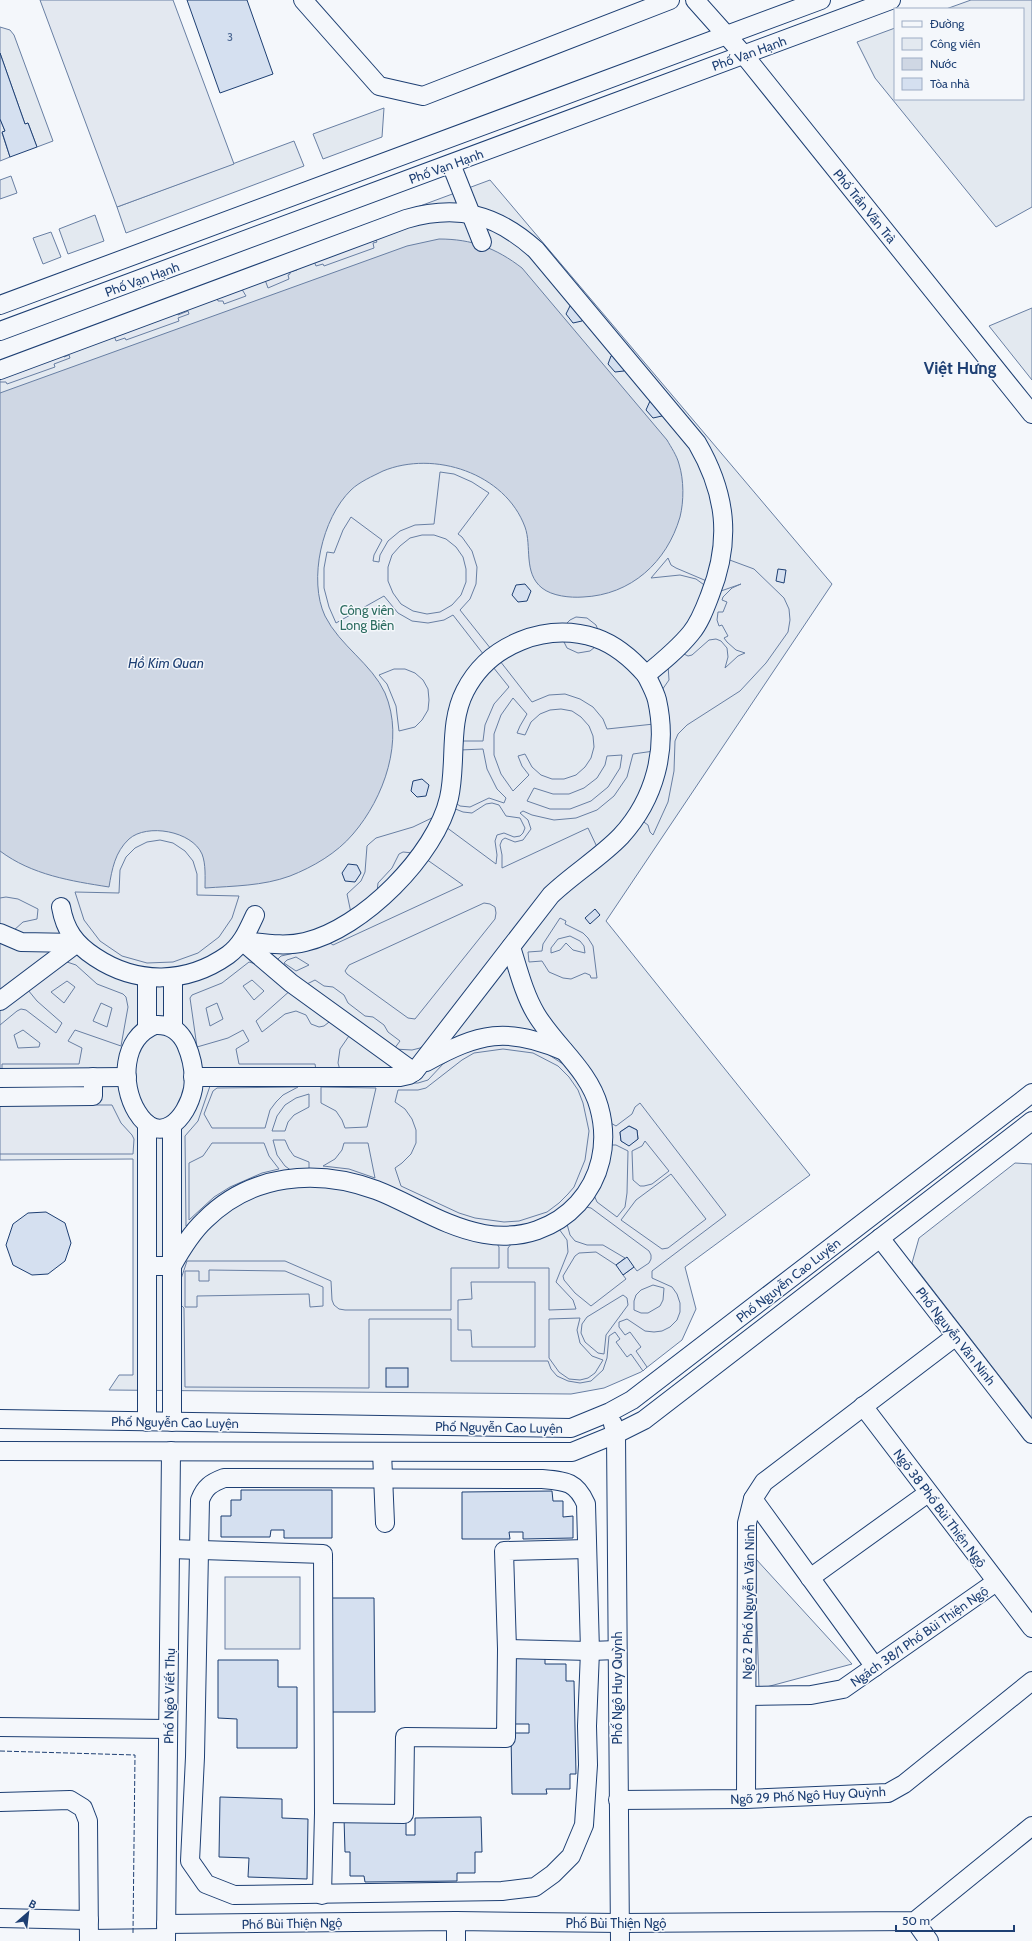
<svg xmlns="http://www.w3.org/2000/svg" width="1032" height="1941" font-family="Cabin,sans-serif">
<rect width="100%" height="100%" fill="#f4f7fb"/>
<!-- green -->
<g fill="#e3e9f0" stroke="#687fa3">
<path d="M971,0H1032V207L996,227L875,78L857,42L895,28V99H1023V9H946Z"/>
<path d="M0,27L10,30L14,35L53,141L37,147L28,123L25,124L0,53Z"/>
<path d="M384,108L382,137L323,159L313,134Z"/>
<path d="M0,119L5,131L2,133L10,157L0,161Z"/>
<path d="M294,141L304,166L126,233L117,207Z"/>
<path d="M11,176L17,193L0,199V180Z"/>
<path d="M490,180L832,584L606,921L810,1175L685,1267L696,1309L682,1340L641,1372L604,1388L571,1394L109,1390L119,1375H133V1159L0,1160V362Z"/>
<path d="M95,215L104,241L68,254L59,229Z"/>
<path d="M51,232L61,257L43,264L33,238Z"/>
<path d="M1032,308V380L989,326Z"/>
<path d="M1015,1163L1032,1164V1418L912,1263L919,1238Z"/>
<path d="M755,1558L852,1664L759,1689Z"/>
<rect x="225" y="1577" width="75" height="72"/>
</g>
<!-- parking -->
<g fill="#e3e8f0" stroke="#687fa3" fill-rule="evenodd">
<path d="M40,0H173L234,164L117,207Z"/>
<path d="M374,236L377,242L373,243L374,248L324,266L323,264L316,266L313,259Z"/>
<path d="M296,265L297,270L290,272V274L288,275L289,279L268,288L264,277Z"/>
<path d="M240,286L246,296L224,304L223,301H218L216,295Z"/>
<path d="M176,310L178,315L188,311L189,314L178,318L179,321L126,340L125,338L116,341L113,333Z"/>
<path d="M63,355L64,357L69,355L70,358L54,364L55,367L7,384L6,382H0V376Z"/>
<path d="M440,472L454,474L472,482L489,493L458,534L462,537L472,551L477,567L476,584L470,599L460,610L491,649L484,655L453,615L444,620L428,623L412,621L398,613L384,596L336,623L329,607L324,588V568L327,552L334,553L343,530L351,517L382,540L374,555L373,561L379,562L380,555L388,541L400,531L415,525L434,524ZM422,535H434L446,539L456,547L463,557L466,569V582L461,595L452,605L440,612L427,614L413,611L401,604L393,593L388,581V567L392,555L400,546L410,538Z"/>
<path d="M668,558L671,565L676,568L709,582L707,587L696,579L680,575L651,578Z"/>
<path d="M727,559L754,569L784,598L789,609L790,620L788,632L766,663L740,691L687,725L678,734L675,741L674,771L668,802L653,835L650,832L648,825L641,820L662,782L667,763L670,738L662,690L669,680L668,665L684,654L688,656L692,655L709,640L716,639L721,641L727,648L728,657L725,668L738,656L745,653L736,650L727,642L724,638L728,636L722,625L719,626L717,620L718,612H723L727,602L722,600L723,597L732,588L741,584L718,592Z"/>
<path d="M576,617L587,618L596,625L598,630L564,626L570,620Z"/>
<path d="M563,640L573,641L595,647L590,651L578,653L567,648Z"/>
<path d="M500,661L532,702L549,695L565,694L580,699L593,707L603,719L607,729L654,724V751L633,754L627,777L614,796L597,810L576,818L554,820L532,815L523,811L520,813L528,820L531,829L523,840L515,842L505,838L502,840L500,845L502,855V868L588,828L597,847L426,1044L420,1048L412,1050L394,1049L400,1041L388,1032L384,1025L373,1017L365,1016L348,1003L344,995L333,987L324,986L315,980L303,986L277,960L281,956L308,950L329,942L333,945L463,885L426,859L446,827L496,864L497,855L495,841L497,835L504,833L514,837L520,836L523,833L525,828L520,818L506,816L499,805L492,803L486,804L472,813L463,812L453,808L454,802L460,806L470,807L489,798L504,803L506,798L497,789L487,769L483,749L460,750V741H483L485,725L494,704L509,687L493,667ZM513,698L527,714L520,726L517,733L525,735L531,722L540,714L550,710L561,709L572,711L581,717L589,726L593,736L594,747L591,758L585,767L576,775L564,779H552L541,775L532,767L525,754L518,756L522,766L529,775L513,791L501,774L494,755V734L501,715ZM622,755L620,768L608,787L591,801L570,809H550L527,801L534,788L553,794H569L584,788L597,778L605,765L607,756ZM484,903L490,904L495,907L496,913L495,919L415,1019L408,1018L347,974L345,971L349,965ZM296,957L309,965L296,971L284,963L287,960Z"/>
<path d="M394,669H405L415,673L423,680L428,689L429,700L428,710L422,720L415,727L399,731L396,706L387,684L379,675Z"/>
<path d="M436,816L413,853L403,852L399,854L392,868L378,883L377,892L351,913L347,894L361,881L365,872L367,846L369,844L376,838L413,827Z"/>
<path d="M160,840L173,843L185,851L193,861L197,874V895L239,896L232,918L219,937L198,953L173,962L147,963L122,956L100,941L84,920L75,892L119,893L120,870L126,857L135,848L147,842Z"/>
<path d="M6,897L18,899L38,909L37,919L23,922L13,931L0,925V898Z"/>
<path d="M560,918L566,921L565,924L583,933L588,938L593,946L597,978H591L590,975L585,973L571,979L563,978L549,972L542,961L529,962L528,952L542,951L543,944ZM570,936L580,941L584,946L585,953L573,950L566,943L560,950L551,953V948L558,939Z"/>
<path d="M67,962L76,965L97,984L123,994L126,997L128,1007L121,1046L75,1030L68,1041L82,1048L79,1064H2V1071H0V1025L17,1011L21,1009L26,1010L56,1033L62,1023L37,1001L28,990ZM67,981L75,987L64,1003L51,992ZM101,1003L112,1008L107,1027L93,1021ZM23,1030L40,1043L39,1047L18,1048L14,1035Z"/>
<path d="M249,962L256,964L292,989L256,1021L262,1032L285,1014L296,1011L306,1015L311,1024L319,1027L324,1026L333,1019L351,1033L340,1049L338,1063L340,1070H316L315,1064H239L236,1049L249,1041L243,1030L228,1038L197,1047L190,998L192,995L222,983ZM252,980L264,991L254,1000L243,986ZM217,1003L223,1019L210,1026L206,1008Z"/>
<path d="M513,1044L543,1051L566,1066L577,1078L590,1103L595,1132L592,1161L580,1188L560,1210L520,1228L476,1225L309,1170V1162L294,1156L289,1149L285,1140H273L277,1155L285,1166L292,1171L186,1226L185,1136L198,1121L210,1086L218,1084L418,1083L428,1080L443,1064L456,1056L483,1046ZM503,1049L533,1053L558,1066L569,1077L578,1090L583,1103L589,1131L585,1160L574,1187L568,1194L559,1203L547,1212L519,1221L504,1222L475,1218L459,1213L401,1186L395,1168L402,1163L411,1154L416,1143V1130L412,1119L405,1109L395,1102L398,1090H418L426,1088L462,1060L474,1053ZM298,1087L283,1095L276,1102L270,1110L265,1128H212L204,1114L213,1091L217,1088ZM321,1087L376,1088L367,1127L345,1128L342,1120L336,1111L321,1103ZM309,1094V1107L294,1115L288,1122L285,1131H272L277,1116L285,1105L296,1098ZM212,1143H264L269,1156L279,1169L262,1173L230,1187L214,1197L189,1220V1163L203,1156ZM344,1143H368L375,1178L349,1169L323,1166L335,1159L342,1150Z"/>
<path d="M640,1103L726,1215L652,1271V1278L672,1287L677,1294L680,1303V1312L677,1320L670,1327L662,1331L654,1332L645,1331L627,1319L619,1322V1327L625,1335L630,1332L641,1347L636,1351L647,1367L643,1371L631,1354L627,1357L616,1342L620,1339L615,1332L609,1336L607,1358L603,1370L591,1381L580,1383L568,1381L557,1376L551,1369L548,1361H451V1319H369V1388L185,1387L184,1308L180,1304L179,1285L187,1261H285L331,1281L332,1300L334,1305L339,1309L345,1310H451V1268H499V1247L496,1242L512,1243L508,1248V1268H549V1310L576,1309L573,1300L556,1282L568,1252L567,1240L559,1229L567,1224L570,1235L575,1241L587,1245H603L625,1258L616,1265L596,1252L579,1253L575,1256L563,1276L564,1280L575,1293L591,1306L626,1279L623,1275L634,1267L637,1271L649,1263L651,1259V1255L649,1251L591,1208L586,1207L594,1195L597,1202L617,1217L625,1207L627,1193L628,1151L616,1145H610L609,1122L616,1126L632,1114L635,1107ZM629,1126L637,1130L638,1139L629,1145L621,1141L620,1132ZM645,1141L669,1171L652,1184L644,1186H640L633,1180L632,1151L642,1146ZM671,1174L706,1219L668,1248L662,1249L621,1220L636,1200ZM209,1270L285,1271L323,1287V1306L310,1307L309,1294L197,1296V1307H185V1271H199V1281H209ZM471,1282H535V1347H472L471,1330H458V1300L472,1299ZM653,1285L664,1288L663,1300L660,1306L648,1313H641L634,1310V1301L636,1295L641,1290ZM623,1295L627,1298L628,1305L606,1335L604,1354L598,1353L585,1342L581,1333L582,1324L587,1317ZM580,1318L577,1330L580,1343L592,1356L603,1360L595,1373L588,1378L580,1380L569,1379L559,1372L549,1358V1319Z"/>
<path d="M0,1105H112L121,1123L132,1135L134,1139L133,1154H0Z"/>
</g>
<!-- water -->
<path fill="#cfd7e4" stroke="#687fa3" d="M439,239C472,239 496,248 522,268L667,440C671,447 677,456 679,464C684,480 684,501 680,517C667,562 631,595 583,597C570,598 552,596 542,588C523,573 532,546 525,527C505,473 434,450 383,471C373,476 359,482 351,490C322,518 308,580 325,616C340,646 372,664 385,693C405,740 384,798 353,834C337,853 313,867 290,876C263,886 233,886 205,888C205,878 206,864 202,854C192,831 147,823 129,839C115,852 112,869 109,887C71,881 32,875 0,851V393L407,246Z"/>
<!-- building -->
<g fill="#d5e0f0" stroke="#1d3f73">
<path d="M187,0H247L273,74L220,93Z"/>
<path d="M0,53L25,124L28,123L37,147L10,157L2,132L5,131L0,119Z"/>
<path d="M579,304L586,312L582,321L573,323L566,314L570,306Z"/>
<path d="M620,354L627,362L624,371L615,372L608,364L611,356Z"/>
<path d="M659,399L666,408L662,416L653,418L646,410L650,401Z"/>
<path d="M778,569L786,570L784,583L776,581Z"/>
<path d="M525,584L531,591L527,601L518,602L512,595L516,585Z"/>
<path d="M422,779L429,785L426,796L417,797L411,791L413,781Z"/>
<path d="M348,864L357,865L361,873L355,882L345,881L342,873Z"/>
<path d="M595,909L600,915L590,924L585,918Z"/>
<path d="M629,1126L637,1130L638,1139L629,1146L621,1141L620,1132Z"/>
<path d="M46,1212L65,1223L71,1243L65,1261L48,1274L32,1275L13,1265L6,1245L13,1224L28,1213Z"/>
<path d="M627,1257L634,1267L623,1275L616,1265Z"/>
<rect x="386" y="1368" width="22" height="19"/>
<path d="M241,1490H332V1538H284V1530H271L270,1537H221V1516H231V1500H241Z"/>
<path d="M552,1491L553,1501H563V1517L573,1516V1538L523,1539V1532H509L510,1539H462V1492Z"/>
<path d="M330,1598H374L375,1712H331Z"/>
<path d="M545,1657V1664H566V1681H574L576,1774H570V1789H546L547,1794H512L511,1733H529V1724H511L510,1658Z"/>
<path d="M218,1660H278V1687H297V1748H237V1719L218,1718Z"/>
<path d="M220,1797L282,1799V1818L308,1819L307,1879L248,1877L249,1858L219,1857Z"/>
<path d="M481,1817L482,1852H475V1873H457V1881L365,1882L364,1876H350V1852H345L344,1818H406V1835H415V1818Z"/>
</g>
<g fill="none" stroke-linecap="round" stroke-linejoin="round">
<defs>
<g id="minor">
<path d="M303,0L379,86L423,96L670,0"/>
<path d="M695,0L744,55L1032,414"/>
<path d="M451,164L482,242"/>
<path d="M0,305L821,0"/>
<path d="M0,331L891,0"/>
<path d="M0,370L406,219C458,204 496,214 536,250L697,443C726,493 732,540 710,595C705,608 700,622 691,633C678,649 662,662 646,675C633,660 616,645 596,638C546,622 489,644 465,691C448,724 457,763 449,798C436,855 362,929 305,942C285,947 263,943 242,941"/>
<path d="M61,907C65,930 75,944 95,957C137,985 187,984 228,955C242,945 248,930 255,915"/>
<path d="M0,933L21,942L77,943"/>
<path d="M242,941L291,983L414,1072"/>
<path d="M0,1001L77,943"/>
<path d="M155,1025C170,1024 180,1031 186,1044C192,1058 195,1075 193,1089C187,1119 159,1148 137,1112C120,1084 122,1038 155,1025Z"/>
<path d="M147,1028V977"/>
<path d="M173,1028V977"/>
<path d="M426,1062C479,1033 507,1026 564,1051"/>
<path d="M193,1077H400L409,1075L415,1071L551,895C573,874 601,857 621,836C655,799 668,749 657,700C655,692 650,683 646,675"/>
<path d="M0,1078L127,1077"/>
<path d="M0,1097L93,1096V1077"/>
<path d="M880,1238L1032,1434"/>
<path d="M147,1266H172C181,1250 191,1233 205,1220C251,1174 316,1168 376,1190C412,1204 445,1227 484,1234C560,1247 620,1182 599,1107C589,1070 555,1046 536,1014C524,994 518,969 511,947"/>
<path d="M863,1406L1032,1628"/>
<path d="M0,1419L571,1428L610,1412L632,1400L1032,1093"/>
<path d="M147,1422V1124"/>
<path d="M172,1422V1126"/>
<path d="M613,1424L616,1434L620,1941"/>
<path d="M0,1451L572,1452L616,1434L644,1420L1032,1121"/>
<path d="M382,1452L385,1523"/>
<path d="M224,1478L542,1479C565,1481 576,1481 586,1504L590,1651L587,1726L588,1765L584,1825L571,1856L553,1874L535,1887L502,1891L234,1895L206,1884L190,1861L195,1757L200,1500C205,1487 211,1483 224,1478Z"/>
<path d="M753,1499L875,1667"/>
<path d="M170,1549L323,1554L324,1813L322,1895"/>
<path d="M810,1578L928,1493"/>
<path d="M507,1649L590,1651L617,1650"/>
<path d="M747,1696L811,1695L843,1689L996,1582"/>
<path d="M0,1727L168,1729"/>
<path d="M746,1799L747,1523L753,1499L764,1482L956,1336"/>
<path d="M618,1800L746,1799L888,1793L904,1784L1032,1681"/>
<path d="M0,1802L70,1800L83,1808L88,1821L89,1941"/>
<path d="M324,1813L404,1814L405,1737L506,1738L507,1649L504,1551L587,1549"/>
<path d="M0,1918L89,1920"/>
<path d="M456,1921V1941"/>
<path d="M915,1921L929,1941"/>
<path d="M166,1924L456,1921L620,1923L915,1921L1032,1826"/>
<path d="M89,1939L166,1938"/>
<path d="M166,1941L171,1451"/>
</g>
</defs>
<!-- minor casing -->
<use href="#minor" stroke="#1d3f73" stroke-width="20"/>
<!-- minor -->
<use href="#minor" stroke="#f4f7fb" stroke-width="18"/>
<!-- fence -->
<path stroke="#1d3f73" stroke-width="1" stroke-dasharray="5 2" stroke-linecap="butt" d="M0,1751L135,1755L133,1933"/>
</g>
<g text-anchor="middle" stroke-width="3" stroke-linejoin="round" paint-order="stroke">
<!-- number labels -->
<g font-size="11" fill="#4b6792">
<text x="230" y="41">3</text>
</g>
<!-- street labels -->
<g font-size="13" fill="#1d3f73" stroke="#f4f7fb">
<text transform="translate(749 53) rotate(-20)" y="5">Phố Vạn Hạnh</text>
<text transform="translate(446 166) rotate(-20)" y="5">Phố Vạn Hạnh</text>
<text transform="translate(865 206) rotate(51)" y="5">Phố Trần Văn Trà</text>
<text transform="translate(142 279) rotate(-20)" y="5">Phố Vạn Hạnh</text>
<text transform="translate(788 1280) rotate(-38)" y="5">Phố Nguyễn Cao Luyện</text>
<text transform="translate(956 1336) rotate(52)" y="5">Phố Nguyễn Văn Ninh</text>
<text transform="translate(175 1422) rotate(1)" y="5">Phố Nguyễn Cao Luyện</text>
<text transform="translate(499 1427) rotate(1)" y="5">Phố Nguyễn Cao Luyện</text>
<text transform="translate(940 1508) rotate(53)" y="5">Ngõ 38 Phố Bùi Thiện Ngộ</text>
<text transform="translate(748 1602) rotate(-89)" y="5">Ngõ 2 Phố Nguyễn Văn Ninh</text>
<text transform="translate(919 1636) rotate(-35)" y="5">Ngách 38/1 Phố Bùi Thiện Ngộ</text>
<text transform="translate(617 1688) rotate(-90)" y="5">Phố Ngô Huy Quỳnh</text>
<text transform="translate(169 1696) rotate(-89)" y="5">Phố Ngô Viết Thụ</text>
<text transform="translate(808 1795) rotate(-3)" y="5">Ngõ 29 Phố Ngô Huy Quỳnh</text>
<text transform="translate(292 1923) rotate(-1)" y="5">Phố Bùi Thiện Ngộ</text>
<text x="616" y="1928">Phố Bùi Thiện Ngộ</text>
</g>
<!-- park labels -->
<g font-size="13" fill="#2c6c60" stroke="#f4f7fb">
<text x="367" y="615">Công viên<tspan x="367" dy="15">Long Biên</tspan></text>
</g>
<!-- water labels -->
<g font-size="14" font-style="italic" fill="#1d3f73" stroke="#f4f7fb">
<text x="166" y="668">Hồ Kim Quan</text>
</g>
<!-- district labels -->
<g font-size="17" font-weight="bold" fill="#1d3f73" stroke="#f4f7fb">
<text x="960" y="374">Việt Hưng</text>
</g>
</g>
<!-- legend -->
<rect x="894" y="8" width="130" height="92" fill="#f4f7fb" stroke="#9eadc5"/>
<rect x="902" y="21" width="20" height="6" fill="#f4f7fb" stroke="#9eadc5"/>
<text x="930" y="28" font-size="12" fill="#1d3f73">Đường</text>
<rect x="902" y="38" width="20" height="12" fill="#e3e9f0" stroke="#9eadc5"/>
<text x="930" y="48" font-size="12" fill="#1d3f73">Công viên</text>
<rect x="902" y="58" width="20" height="12" fill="#cfd7e4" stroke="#9eadc5"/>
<text x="930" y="68" font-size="12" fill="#1d3f73">Nước</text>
<rect x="902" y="78" width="20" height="12" fill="#d5e0f0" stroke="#9eadc5"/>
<text x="930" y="88" font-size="12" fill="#1d3f73">Tòa nhà</text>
<!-- north arrow -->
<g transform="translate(28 1913) rotate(28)" stroke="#f4f7fb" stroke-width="3" paint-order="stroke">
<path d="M0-3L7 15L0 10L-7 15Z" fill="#1d3f73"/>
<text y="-6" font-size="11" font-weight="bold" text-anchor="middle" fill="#1d3f73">B</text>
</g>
<!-- scale -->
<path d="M896 1925v6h118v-6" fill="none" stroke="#1d3f73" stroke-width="2"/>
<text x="902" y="1925" font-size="12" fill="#1d3f73" stroke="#f4f7fb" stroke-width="3" paint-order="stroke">50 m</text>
</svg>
